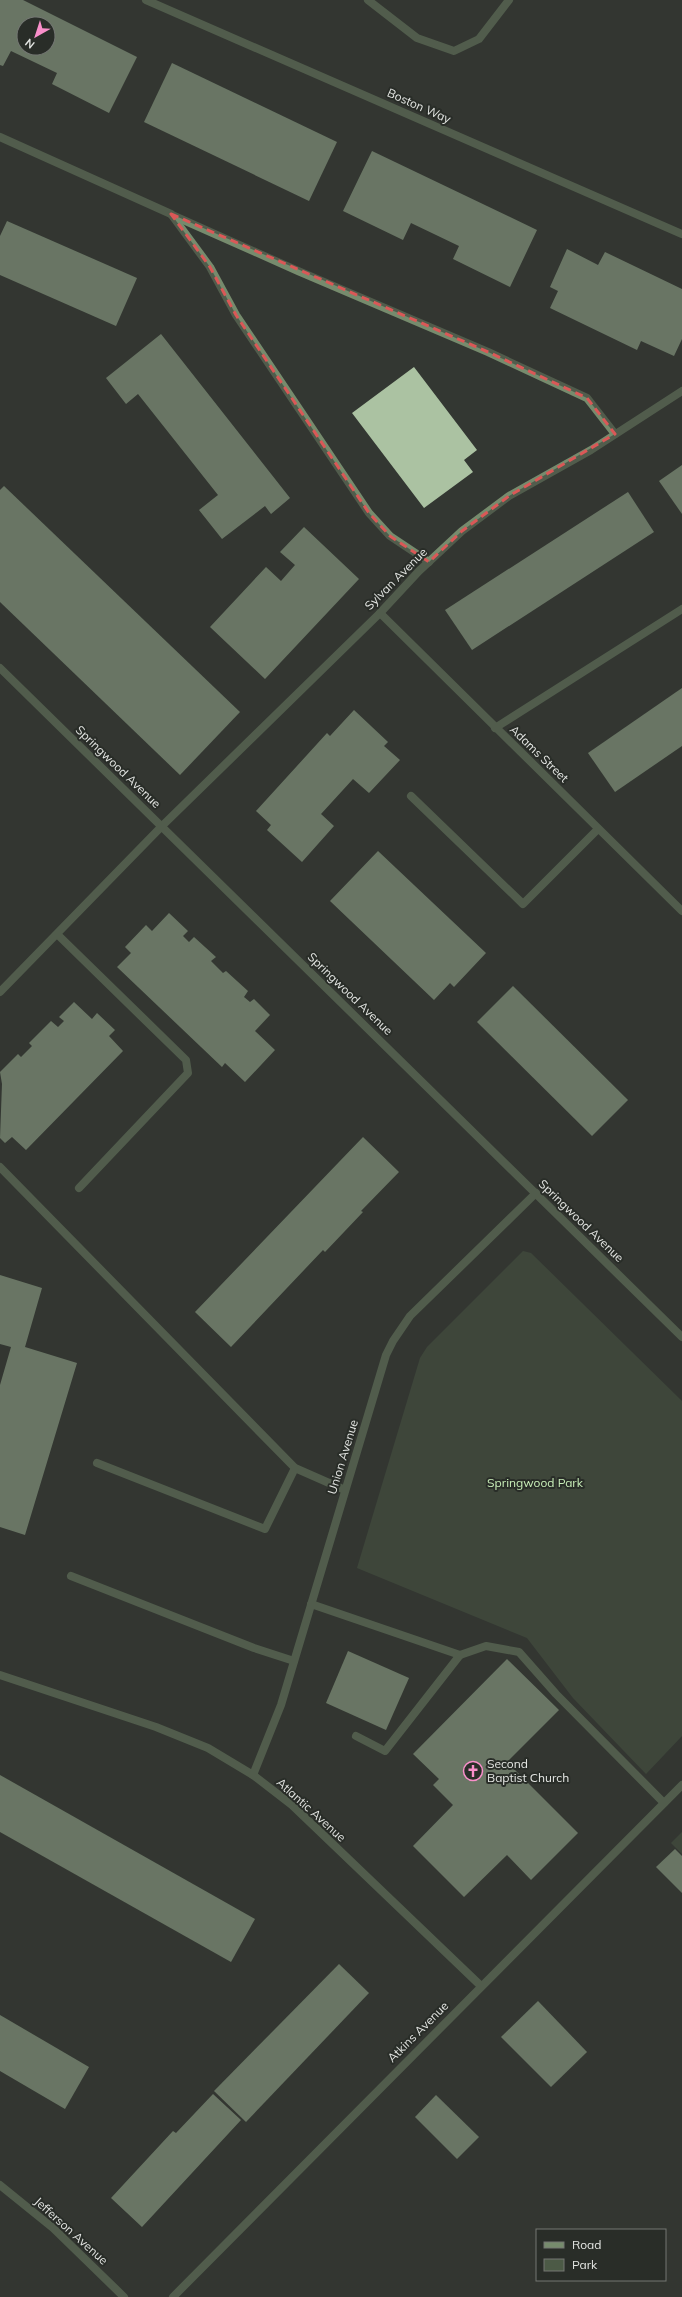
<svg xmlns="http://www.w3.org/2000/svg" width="682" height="2297" font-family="Mulish,sans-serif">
<rect width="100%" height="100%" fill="#333732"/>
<!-- green -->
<g fill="#4c5a46">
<path d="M523,1251L531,1253L682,1401V1736L646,1774L573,1698L527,1638L357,1568L420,1358L427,1347Z"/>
<path d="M682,1832V1854L671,1843Z"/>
</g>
<!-- building -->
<g fill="#abc2a2" fill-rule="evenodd">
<path d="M0,0H23L137,57L109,113L52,84L57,73L11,51L3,66L0,65ZM24,24H48V48H24Z"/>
<path d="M172,63L337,142L309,201L144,122Z"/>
<path d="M372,151L537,230L510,287L453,259L459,246L411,223L403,240L343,211Z"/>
<path d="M7,221L137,278L116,326L0,275V236Z"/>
<path d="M567,249L598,265L605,252L682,289V339L674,356L641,341L637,350L550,308L558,291L550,287Z"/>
<path d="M161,334L290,498L271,514L265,506L222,539L199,510L218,495L138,394L126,404L106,378Z"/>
<path d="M414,367L477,450L464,460L473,472L424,508L352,413Z"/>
<path d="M682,465V514L659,481Z"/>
<path d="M4,486L240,712L180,775L0,602V490Z"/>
<path d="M628,492L654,532L472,650L445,610Z"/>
<path d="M304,527L359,579L265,679L210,627L266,567L281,581L295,565L280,552Z"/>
<path d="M682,688V746L615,792L588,753Z"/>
<path d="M354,710L388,742L384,746L400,760L369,793L353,779L321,814L334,826L302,862L267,830L271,825L256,811L327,733L330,736Z"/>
<path d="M378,851L486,953L454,987L450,983L434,1000L330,901Z"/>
<path d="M169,913L188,931L183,936L189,942L194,937L216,957L211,961L223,973L226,971L248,991L244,997L250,1002L254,999L270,1015L255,1031L275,1050L245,1082L225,1063L222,1067L117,967L131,953L125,947L146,925L152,931Z"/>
<path d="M513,986L628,1100L592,1136L477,1022Z"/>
<path d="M74,1002L92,1019L97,1013L115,1030L109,1036L123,1051L26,1150L12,1137L5,1143L0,1138L2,1084L0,1072L18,1054L21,1057L32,1046L29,1043L51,1021L58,1027L64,1021L59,1017Z"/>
<path d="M363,1137L399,1172L361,1211L363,1212L325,1252L323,1250L231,1347L195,1312Z"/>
<path d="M0,1275L42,1288L25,1347L77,1363L25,1535L0,1527V1385L11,1347L0,1344Z"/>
<path d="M348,1651L409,1678L386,1730L326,1703Z"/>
<path d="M507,1659L559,1710L507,1762L578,1833L531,1880L507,1855L464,1897L413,1846L453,1805L433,1785L439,1779L413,1754Z"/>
<path d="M0,1775L255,1919L231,1962L0,1832Z"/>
<path d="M675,1849L682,1856V1893L656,1867Z"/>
<path d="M339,1964L369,1993L246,2122L214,2091Z"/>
<path d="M538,2001L587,2052L551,2087L501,2037Z"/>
<path d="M0,2015L89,2067L65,2109L0,2071Z"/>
<path d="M213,2094L241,2120L142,2227L111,2198L173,2131L176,2133Z"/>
<path d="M436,2095L479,2137L457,2159L415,2117Z"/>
</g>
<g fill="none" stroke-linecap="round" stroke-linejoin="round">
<!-- service -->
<g stroke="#768b6d" stroke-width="8">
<path d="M368,0L417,38L454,51L479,39L509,0"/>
<path d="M495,728L682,609"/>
<path d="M411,796L523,904L598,829"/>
<path d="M58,935L186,1060L188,1073L79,1188"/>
<path d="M0,992L162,826"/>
<path d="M0,1167L295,1468L345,1490"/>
<path d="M97,1463L265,1529L295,1468"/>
<path d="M71,1576L254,1648L294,1661"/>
<path d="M311,1604L460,1655L385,1751L356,1736"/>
<path d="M460,1655L486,1646L519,1652L556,1694L664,1803"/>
</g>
<!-- minor -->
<g stroke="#768b6d" stroke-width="8">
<path d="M146,0L682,234"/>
<path d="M0,137L171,214L210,267L236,315L369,513L390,536L429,562"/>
<path d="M172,215L298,271L488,352L587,398L615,434"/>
<path d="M380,613L682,911"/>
<path d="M0,668L682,1337"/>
<path d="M162,826L380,613L419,571L462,531L509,496L591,450L682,391"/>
<path d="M0,1675L156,1727L208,1748L253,1775L292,1805L481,1986"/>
<path d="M253,1775L281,1705L386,1355L393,1341L410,1316L536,1193"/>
<path d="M0,2185L53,2228L124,2297"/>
<path d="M173,2297L682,1785"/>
</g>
</g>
<!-- marked area -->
<path d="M0 0H682V2297H0ZM171,214L488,352L587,398L615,434L509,496L462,531L429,562L390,536L369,513L236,315L210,267Z" fill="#333732" fill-opacity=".55" fill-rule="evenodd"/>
<path fill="none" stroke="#da5857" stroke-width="3" stroke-dasharray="8 5" stroke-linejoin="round" d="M171,214L488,352L587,398L615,434L509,496L462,531L429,562L390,536L369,513L236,315L210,267Z"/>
<!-- icons -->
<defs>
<symbol id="church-ring" viewBox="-11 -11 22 22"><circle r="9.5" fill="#292d28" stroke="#f98fca" stroke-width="1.5"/><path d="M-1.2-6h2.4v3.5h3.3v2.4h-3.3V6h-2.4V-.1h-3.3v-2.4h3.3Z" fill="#f98fca"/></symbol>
</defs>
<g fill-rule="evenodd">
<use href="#church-ring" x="462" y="1760" width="22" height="22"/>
</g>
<g text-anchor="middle" stroke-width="4" stroke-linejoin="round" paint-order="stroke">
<!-- street labels -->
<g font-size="12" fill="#e5e7e4" stroke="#292d28">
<text transform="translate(419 106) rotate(24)" y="4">Boston Way</text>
<text transform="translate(396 579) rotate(-45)" y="4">Sylvan Avenue</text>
<text transform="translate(539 754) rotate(44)" y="4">Adams Street</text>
<text transform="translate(118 767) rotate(44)" y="4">Springwood Avenue</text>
<text transform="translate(350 994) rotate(44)" y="4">Springwood Avenue</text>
<text transform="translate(581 1221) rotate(44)" y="4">Springwood Avenue</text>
<text transform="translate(343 1457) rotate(-73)" y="4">Union Avenue</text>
<text transform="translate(311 1810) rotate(42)" y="4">Atlantic Avenue</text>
<text transform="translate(418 2032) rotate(-45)" y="4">Atkins Avenue</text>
<text transform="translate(71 2231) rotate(42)" y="4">Jefferson Avenue</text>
</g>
<!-- park labels -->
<g font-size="12" fill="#c8eeb8" stroke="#292d28">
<text x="535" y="1487">Springwood Park</text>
</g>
<!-- poi labels -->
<g font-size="12" fill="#e5e7e4" stroke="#292d28" text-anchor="start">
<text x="487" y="1768">Second<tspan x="487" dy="14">Baptist Church</tspan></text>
</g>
</g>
<!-- legend -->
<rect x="536" y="2229" width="130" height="52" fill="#292d28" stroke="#747773"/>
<rect x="544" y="2242" width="20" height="6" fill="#768b6d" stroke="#747773"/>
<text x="572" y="2249" font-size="12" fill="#e5e7e4">Road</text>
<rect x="544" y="2259" width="20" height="12" fill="#4c5a46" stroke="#747773"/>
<text x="572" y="2269" font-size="12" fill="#e5e7e4">Park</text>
<!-- north arrow -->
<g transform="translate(36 36) rotate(219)"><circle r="19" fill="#292d28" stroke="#747773"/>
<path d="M0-3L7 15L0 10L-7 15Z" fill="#f98fca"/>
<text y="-6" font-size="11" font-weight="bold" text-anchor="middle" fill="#e5e7e4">N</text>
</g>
</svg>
